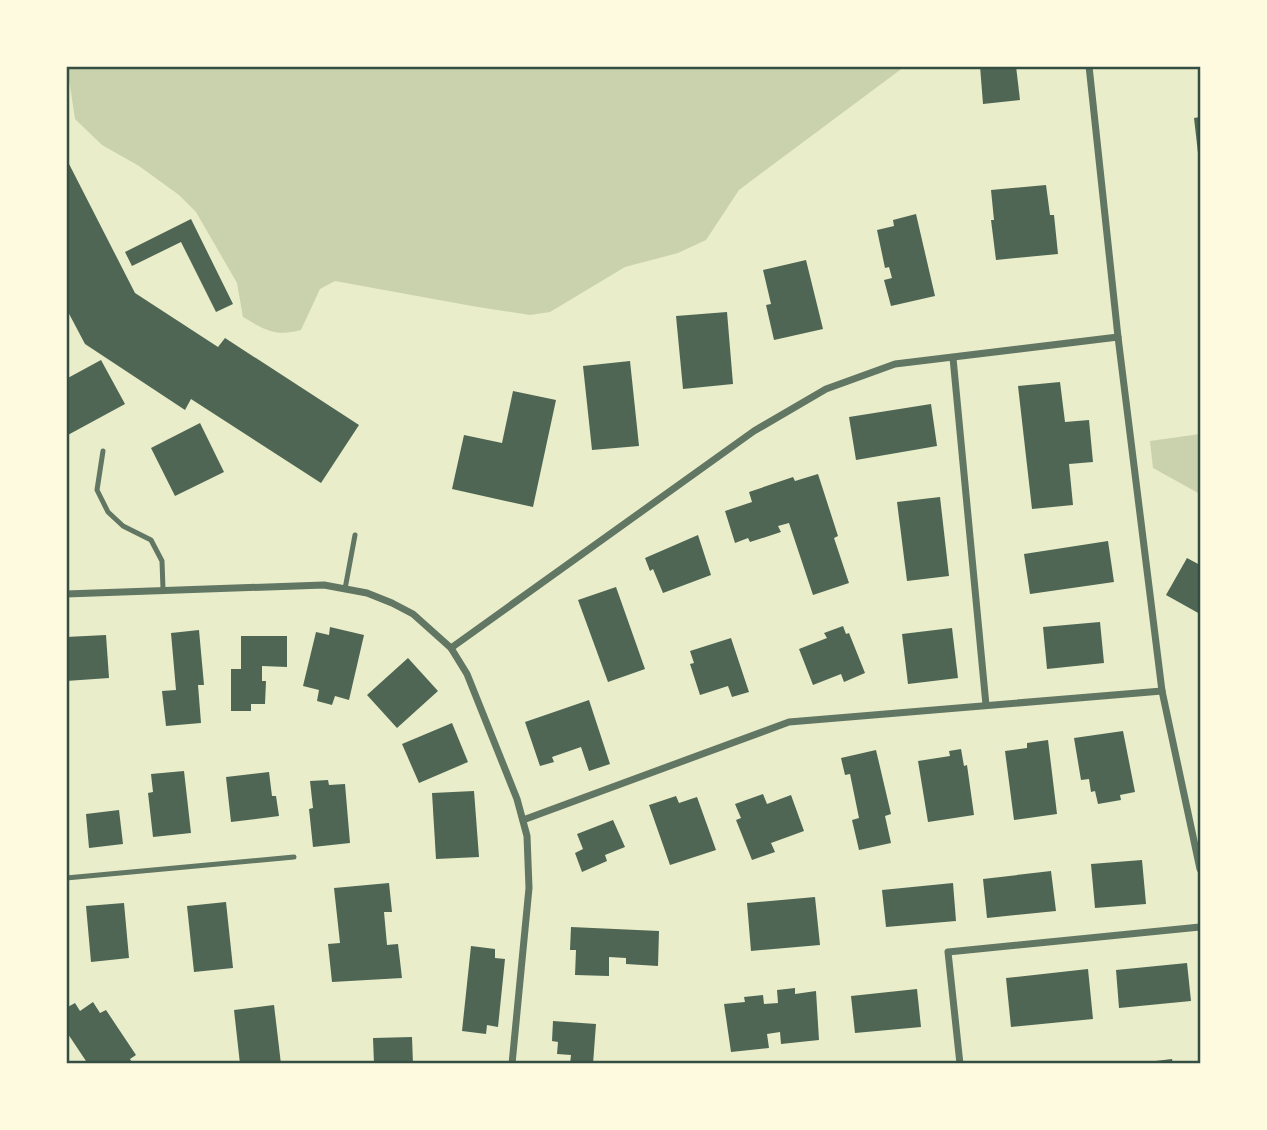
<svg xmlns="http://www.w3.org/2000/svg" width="1267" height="1130" font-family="'Fira Sans',sans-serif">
<rect width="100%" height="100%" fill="#e9edc9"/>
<!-- green -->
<g fill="#cad2ad">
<path d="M67,66H904V67L739,190L706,240L678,253L625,267L550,312L530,315L472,306L335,281L320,289L301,330C276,337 265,330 243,317L237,283L196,212L179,195L139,166L102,145L75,119Z"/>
<path d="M1200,434V494L1153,468L1150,441Z"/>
</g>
<!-- building -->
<g fill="#4f6655">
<path d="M980,66H1016L1020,100L983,104Z"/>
<path d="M1200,117V162H1199L1194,118Z"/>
<path d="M66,162H68L135,293L218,347L225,338L359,425L321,483L191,399L185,410L85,344L66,308Z"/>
<path d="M1046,185L1050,215H1054L1058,254L996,260L991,220H994L991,190Z"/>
<path d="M916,214L935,296L891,306L884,280L892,278L889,267L885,268L877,230L894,226L893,220Z"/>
<path d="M191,219L233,304L216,312L181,242L132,266L125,252Z"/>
<path d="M806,260L823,329L774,340L766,305L771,304L763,270Z"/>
<path d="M727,312L733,384L683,389L676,316Z"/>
<path d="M101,360L125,404L66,436V379Z"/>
<path d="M630,361L639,446L592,450L583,366Z"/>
<path d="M1060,382L1065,422L1089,420L1093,462L1069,464L1073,505L1032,509L1018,386Z"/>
<path d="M513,391L556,400L533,507L452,489L464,435L502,443Z"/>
<path d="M931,404L937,446L856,460L849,417Z"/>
<path d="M200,423L224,472L175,496L151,448Z"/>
<path d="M818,474L838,536L834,538L849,583L813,595L789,523L778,526L781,532L750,542L748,538L735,543L725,511L752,502L749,492L793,477L795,481Z"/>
<path d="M940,497L949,576L907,581L897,502Z"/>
<path d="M698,535L711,575L663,593L653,569L650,571L645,558Z"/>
<path d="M1108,541L1114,582L1030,594L1024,554Z"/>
<path d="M1187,558L1200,565V614L1166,595Z"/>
<path d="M616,587L645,669L608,682L578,600Z"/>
<path d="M1100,622L1104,663L1047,669L1043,627Z"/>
<path d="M843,626L846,634L849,633L865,673L844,682L841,674L813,685L799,649L827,638L824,633Z"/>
<path d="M330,627L364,635L349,700L335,696L332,705L317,701L319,690L303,686L316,632L329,635Z"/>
<path d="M952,628L958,678L908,684L902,634Z"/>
<path d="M199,630L204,685H198L201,723L166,726L162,691L176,690L171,633Z"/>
<path d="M106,635L109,678L66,681V637Z"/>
<path d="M241,636H287V667L262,666V681H266L265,704H251V711H231V669H241Z"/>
<path d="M731,638L749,692L732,697L728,686L700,695L690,664L694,663L690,651Z"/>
<path d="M408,658L438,691L397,728L367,695Z"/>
<path d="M589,700L610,764L589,771L581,747L552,757L554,762L540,766L525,722Z"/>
<path d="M452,723L468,762L419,783L402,744Z"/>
<path d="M1123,731L1135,792L1120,795L1121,800L1098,804L1095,791L1091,792L1089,779L1081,780L1074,738Z"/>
<path d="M1048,740L1057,814L1014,820L1005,751L1027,748V743Z"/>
<path d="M961,749L964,766L967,765L974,815L928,822L918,761L950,756L949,751Z"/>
<path d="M876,750L891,814L885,816L891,843L859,850L852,820L859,818L850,774L845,775L841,758Z"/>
<path d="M184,771L191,833L153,837L148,793L153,792L151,774Z"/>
<path d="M269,772L272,796H276L279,816L231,822L226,777Z"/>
<path d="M328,780L329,785L345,784L350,843L313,847L309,809L313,808L310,781Z"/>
<path d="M474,791L479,857L436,859L432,793Z"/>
<path d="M763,794L767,804L791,795L804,831L771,843L775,852L752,860L736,820L741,818L735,804Z"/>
<path d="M676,796L679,803L697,797L716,850L670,865L649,805Z"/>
<path d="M119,810L123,844L89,848L86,814Z"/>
<path d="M613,820L625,847L605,855L607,861L582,872L575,853L583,849L577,834Z"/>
<path d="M1142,860L1146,904L1095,908L1091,864Z"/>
<path d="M1051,871L1056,911L987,918L983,879Z"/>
<path d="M389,883L392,912H384L387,945L398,944L402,978L332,982L328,944L340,943L334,888Z"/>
<path d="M953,883L956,921L886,927L882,890Z"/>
<path d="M815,897L820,945L751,951L747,903Z"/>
<path d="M226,902L233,968L194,972L187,906Z"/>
<path d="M124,903L129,958L91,962L86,906Z"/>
<path d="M571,927L659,931L658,966L626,964V958L609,957V976L575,975L576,950H570Z"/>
<path d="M471,946L495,949V958L505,959L498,1027L487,1025L486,1034L462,1031Z"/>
<path d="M1187,963L1191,1001L1119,1008L1116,970Z"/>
<path d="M1088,969L1093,1019L1011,1027L1006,978Z"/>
<path d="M795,988V994L816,991L819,1040L781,1044L780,1032L767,1034L769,1048L731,1052L724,1004L745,1002L744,997L763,995L764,1004L778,1003L777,990Z"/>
<path d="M917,989L921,1027L855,1033L851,996Z"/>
<path d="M93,1002L100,1013L106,1010L136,1055L130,1059L133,1064H88L66,1031V1008L75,1003L80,1011Z"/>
<path d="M274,1005L281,1064H240L234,1010Z"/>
<path d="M553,1021L596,1024L593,1064H570L571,1055L557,1054L558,1042L552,1041Z"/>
<path d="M412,1037L413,1064H374L373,1038Z"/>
<path d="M1172,1059L1173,1064H1147V1062Z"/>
</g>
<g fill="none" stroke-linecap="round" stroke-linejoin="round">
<!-- service -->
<g stroke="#617663" stroke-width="5">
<path d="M103,451L97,490L108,512L123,526L151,540L162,561L163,589"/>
<path d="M345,589L355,535"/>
<path d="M66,878L294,857"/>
</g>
<!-- minor -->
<g stroke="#617663" stroke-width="7">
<path d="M1089,66L1118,337L1162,691L1200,869"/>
<path d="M953,358L986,705"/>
<path d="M66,594L324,585L367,593L392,603L413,614L451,648L467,674L517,799L527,836L529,888L512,1064"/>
<path d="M451,648L754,431L826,389L895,364L1118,337"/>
<path d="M523,820L789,722L1162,691"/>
<path d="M960,1064L948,952L1200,927"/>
</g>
</g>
<!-- border -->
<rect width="1267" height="1130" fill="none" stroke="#fefae0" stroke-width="136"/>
<rect x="68" y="68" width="1131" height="994" fill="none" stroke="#344e41" stroke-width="2.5"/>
</svg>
